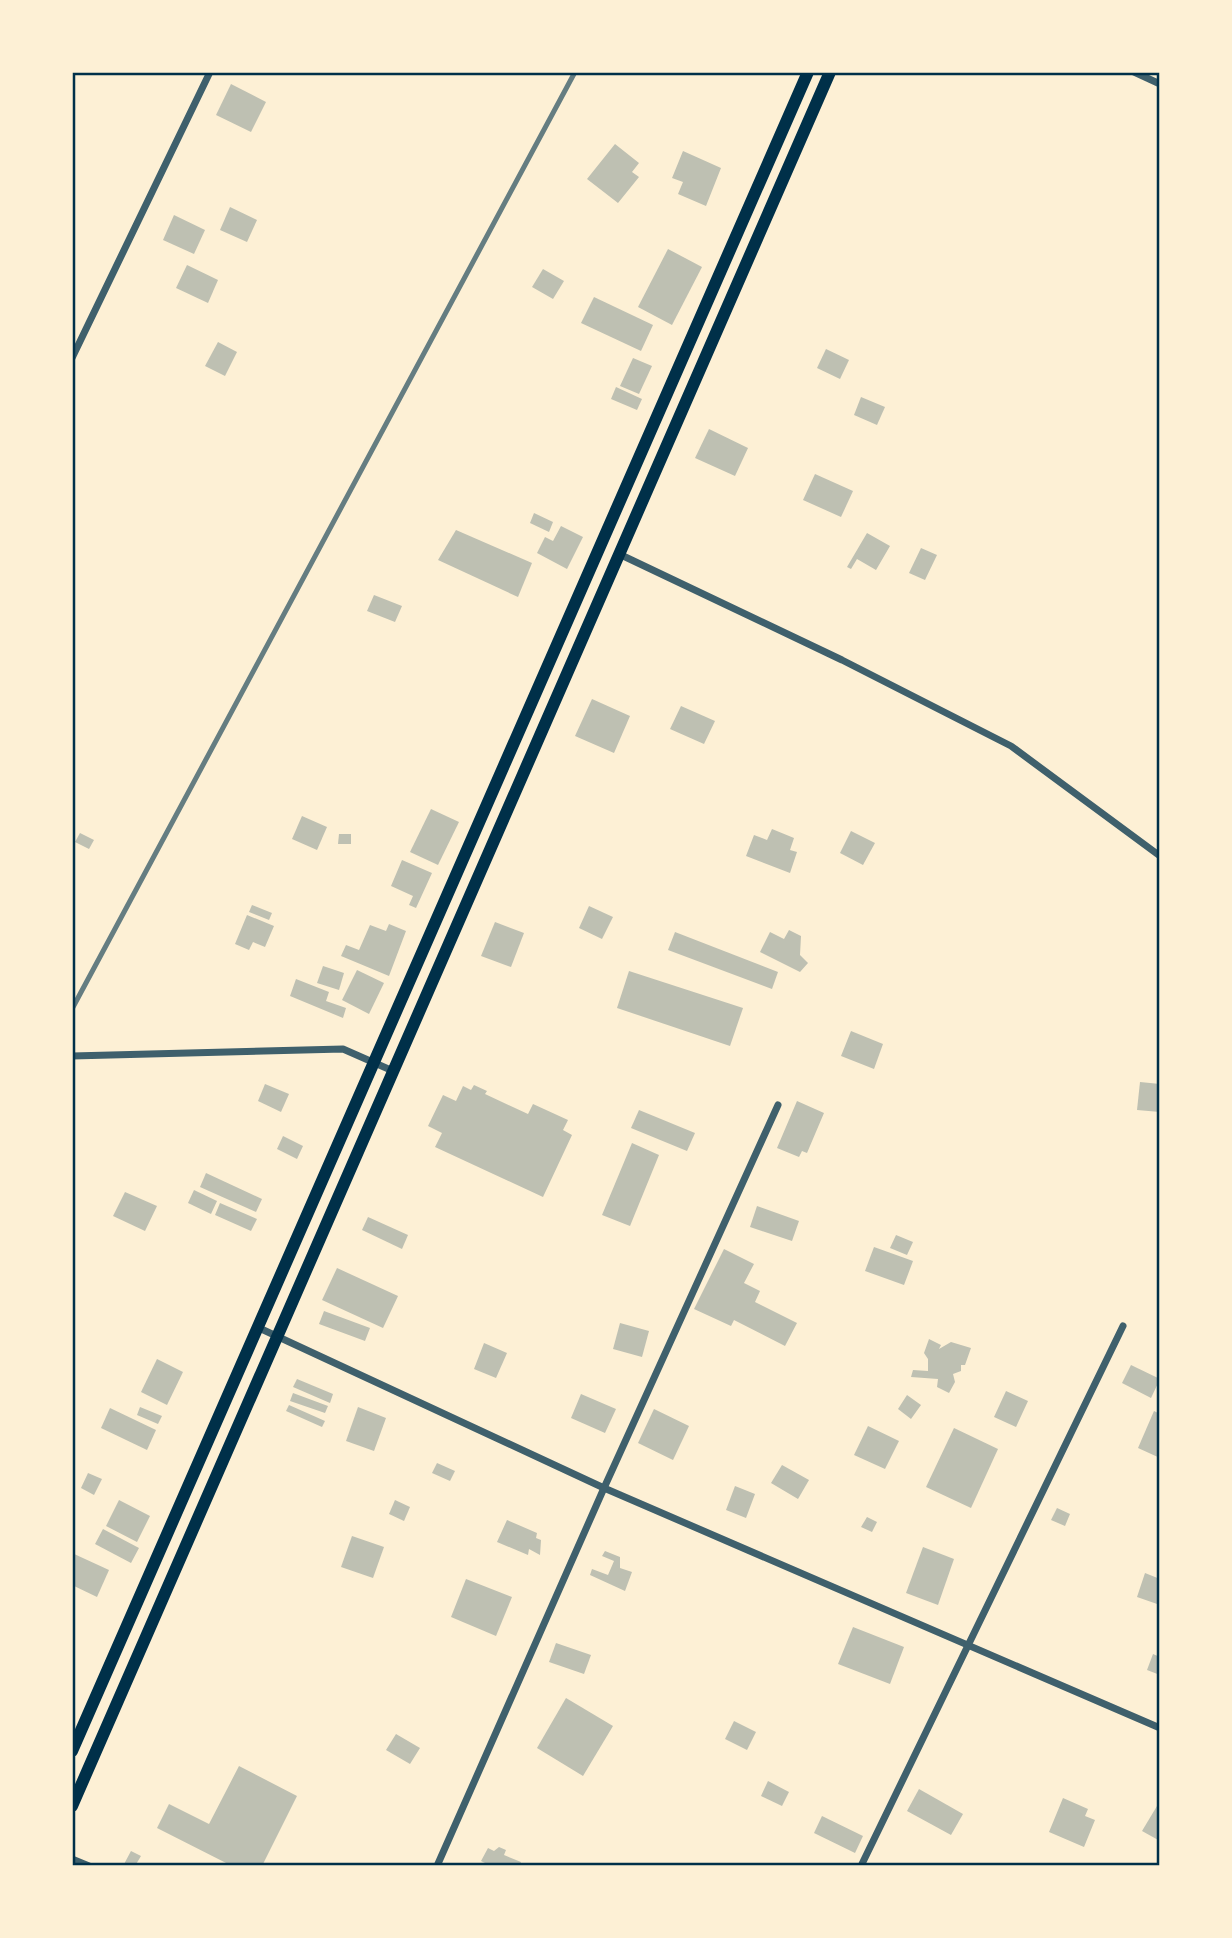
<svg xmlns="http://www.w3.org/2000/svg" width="1232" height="1938" font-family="Arial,sans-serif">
<rect width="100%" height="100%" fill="#fdf0d5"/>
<!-- building -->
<g fill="#bec0b2">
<path d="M231,84L266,102L251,132L216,115Z"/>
<path d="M615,144L639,163L632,172L639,177L618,203L587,179Z"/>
<path d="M683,151L721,168L706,206L678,194L683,182L672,178Z"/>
<path d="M230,207L257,220L247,242L220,230Z"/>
<path d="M174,215L205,230L194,254L163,240Z"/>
<path d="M668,249L702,267L672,325L638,307Z"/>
<path d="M187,265L218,280L208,303L176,288Z"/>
<path d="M543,269L564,281L553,299L532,287Z"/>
<path d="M594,297L653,325L641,351L581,323Z"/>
<path d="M218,342L237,352L225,376L205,366Z"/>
<path d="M826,349L849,360L840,379L817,368Z"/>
<path d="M633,358L652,366L639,394L620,386Z"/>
<path d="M616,387L642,399L637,410L611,399Z"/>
<path d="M861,397L885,407L877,425L854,415Z"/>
<path d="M709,429L748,448L735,476L695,458Z"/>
<path d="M815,474L853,491L841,517L803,500Z"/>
<path d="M534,513L553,522L549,532L530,523Z"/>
<path d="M561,526L583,537L567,569L537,553L545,537L553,541Z"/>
<path d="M456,530L532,563L518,597L438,560Z"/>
<path d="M867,533L890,546L876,570L857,559L851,569L847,567Z"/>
<path d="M921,548L937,555L925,580L909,573Z"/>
<path d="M374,595L402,606L395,622L367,611Z"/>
<path d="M592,699L630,716L614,753L575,736Z"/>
<path d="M681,706L715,721L704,744L670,729Z"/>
<path d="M431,809L459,822L438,865L410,852Z"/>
<path d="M302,816L327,827L317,850L292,839Z"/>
<path d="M772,829L794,838L790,850L797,852L790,873L746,856L754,835L767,840Z"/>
<path d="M851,831L875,843L863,865L840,853Z"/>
<path d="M80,833L94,840L89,849L75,842Z"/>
<path d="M339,834H351V844H338Z"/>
<path d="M402,860L432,873L416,908L409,905L413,896L391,886Z"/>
<path d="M252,905L272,913L269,920L249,912Z"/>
<path d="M589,906L613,917L602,939L579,928Z"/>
<path d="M247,915L274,926L265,947L253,942L249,950L235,944Z"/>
<path d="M495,922L524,933L511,967L481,956Z"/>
<path d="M389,924L406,931L389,976L341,956L346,945L359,950L370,925L386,931Z"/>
<path d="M789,930L801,936L800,955L808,963L800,972L760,952L770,932L784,939Z"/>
<path d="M675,932L778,972L772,989L668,950Z"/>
<path d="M323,966L344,973L339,990L317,983Z"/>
<path d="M357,970L384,983L369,1014L342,1000Z"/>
<path d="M629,971L743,1008L730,1046L617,1008Z"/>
<path d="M296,979L329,992L326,1001L346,1008L343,1018L290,996Z"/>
<path d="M851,1031L883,1044L874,1069L841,1056Z"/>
<path d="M1140,1082L1160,1084V1112L1137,1110Z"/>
<path d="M265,1084L289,1094L281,1112L258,1101Z"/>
<path d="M474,1085L487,1091L485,1094L528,1114L533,1104L568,1120L563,1130L572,1135L543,1197L435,1147L442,1133L428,1126L443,1095L456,1101L463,1086L471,1090Z"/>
<path d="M797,1101L824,1113L807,1153L802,1151L799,1157L777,1148Z"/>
<path d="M639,1110L695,1133L687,1151L631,1128Z"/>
<path d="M283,1136L303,1146L297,1159L277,1149Z"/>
<path d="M632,1143L659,1155L630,1226L602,1215Z"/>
<path d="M206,1173L262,1199L256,1212L200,1187Z"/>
<path d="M194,1190L217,1201L211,1214L188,1203Z"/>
<path d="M125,1192L157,1206L145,1231L113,1216Z"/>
<path d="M220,1203L257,1219L251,1231L215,1215Z"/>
<path d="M757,1206L799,1221L792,1241L750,1227Z"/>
<path d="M368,1217L408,1235L402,1249L362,1230Z"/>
<path d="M896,1235L913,1242L907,1255L890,1248Z"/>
<path d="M874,1247L913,1261L904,1285L865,1271Z"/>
<path d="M724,1249L754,1264L744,1283L760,1291L755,1302L797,1323L785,1346L734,1320L731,1326L694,1309Z"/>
<path d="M337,1268L398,1296L383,1328L322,1300Z"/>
<path d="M324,1311L370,1328L365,1341L319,1324Z"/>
<path d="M620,1323L649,1331L642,1357L613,1349Z"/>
<path d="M929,1339L941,1345L939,1349L951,1342L971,1348L965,1365H961V1371L953,1374L955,1382L949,1393L937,1387L938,1379L911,1377L913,1370L928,1371V1359L924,1353Z"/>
<path d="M484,1343L507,1353L496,1378L474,1369Z"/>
<path d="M157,1359L183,1372L167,1405L141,1392Z"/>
<path d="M1131,1365L1160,1379L1151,1398L1122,1383Z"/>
<path d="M297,1379L333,1394L330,1403L293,1387Z"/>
<path d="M1006,1391L1028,1401L1016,1427L994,1417Z"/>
<path d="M293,1393L328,1406L325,1413L290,1401Z"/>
<path d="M581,1394L616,1409L605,1433L571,1418Z"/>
<path d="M907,1395L921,1405L911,1419L898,1409Z"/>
<path d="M289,1405L325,1421L322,1427L286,1411Z"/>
<path d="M140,1407L162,1416L158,1424L137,1415Z"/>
<path d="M358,1407L386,1418L374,1451L346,1441Z"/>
<path d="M110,1408L156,1430L147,1450L101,1428Z"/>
<path d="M654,1409L689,1426L673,1460L638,1443Z"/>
<path d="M1154,1411L1160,1414V1458L1138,1448Z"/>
<path d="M868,1426L899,1441L885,1469L854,1455Z"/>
<path d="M954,1428L998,1449L971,1508L926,1487Z"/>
<path d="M437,1463L455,1471L450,1481L432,1473Z"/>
<path d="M782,1465L809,1480L798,1499L771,1483Z"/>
<path d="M88,1473L102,1479L94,1495L81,1488Z"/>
<path d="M735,1486L755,1494L746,1518L726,1510Z"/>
<path d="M119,1500L150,1516L137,1542L106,1526Z"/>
<path d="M395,1500L410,1507L404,1521L389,1514Z"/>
<path d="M1057,1508L1070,1514L1065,1526L1051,1520Z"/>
<path d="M867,1517L877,1522L872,1532L861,1527Z"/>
<path d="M507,1520L537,1533L536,1538L541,1540L540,1555L529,1549L528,1555L497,1542Z"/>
<path d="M103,1529L139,1548L131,1563L95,1544Z"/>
<path d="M352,1536L384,1547L373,1578L341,1567Z"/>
<path d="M923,1547L954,1559L938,1605L906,1593Z"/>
<path d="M605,1551L620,1557V1568L632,1572L625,1591L590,1575L592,1569L608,1575L614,1561L602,1556Z"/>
<path d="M72,1553L109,1570L97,1597L72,1585Z"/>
<path d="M1145,1573L1160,1579V1605L1137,1597Z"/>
<path d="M466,1579L512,1597L496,1636L451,1617Z"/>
<path d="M853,1627L904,1647L890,1684L838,1664Z"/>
<path d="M556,1643L591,1655L584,1674L549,1662Z"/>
<path d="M1153,1654L1160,1657V1675L1147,1670Z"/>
<path d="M566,1698L613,1726L583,1776L537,1748Z"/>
<path d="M734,1721L756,1732L747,1750L725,1739Z"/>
<path d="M396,1734L420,1748L410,1764L386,1750Z"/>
<path d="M239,1766L297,1796L262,1866H232L157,1828L169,1804L209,1824Z"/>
<path d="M768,1781L789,1792L782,1806L761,1796Z"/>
<path d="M919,1789L963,1814L951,1835L907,1811Z"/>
<path d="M1063,1798L1088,1809L1085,1816L1095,1820L1084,1847L1049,1832Z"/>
<path d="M1160,1801V1841L1142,1831Z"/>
<path d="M822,1816L863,1836L855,1853L814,1833Z"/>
<path d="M499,1847L506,1850L504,1855L521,1862L520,1866H491L481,1861L488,1848L494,1851Z"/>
<path d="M131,1851L141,1856L135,1866H123Z"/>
</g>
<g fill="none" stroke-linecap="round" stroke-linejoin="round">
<!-- minor -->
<g stroke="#3f606c" stroke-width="7">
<path d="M1134,72L1160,84"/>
<path d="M72,358L210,72"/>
<path d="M619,554L842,660L1011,746L1160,856"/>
<path d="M72,1056L343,1049L393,1071"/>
<path d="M257,1327L604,1488L1160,1728"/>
<path d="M72,1859L89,1866"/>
<path d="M437,1866L604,1488L778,1105"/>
<path d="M861,1866L1123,1326"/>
</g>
<!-- trunk -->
<g stroke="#003049" stroke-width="12">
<path d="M72,1751L808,72"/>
<path d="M72,1806L830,72"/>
</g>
<!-- rail -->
<path stroke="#657d81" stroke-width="5" d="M72,1009L575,72"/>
</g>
<!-- border -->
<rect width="1232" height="1938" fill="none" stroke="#fdf0d5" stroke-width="147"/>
<rect x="74" y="74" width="1084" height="1790" fill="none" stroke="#003049" stroke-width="2.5"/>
</svg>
